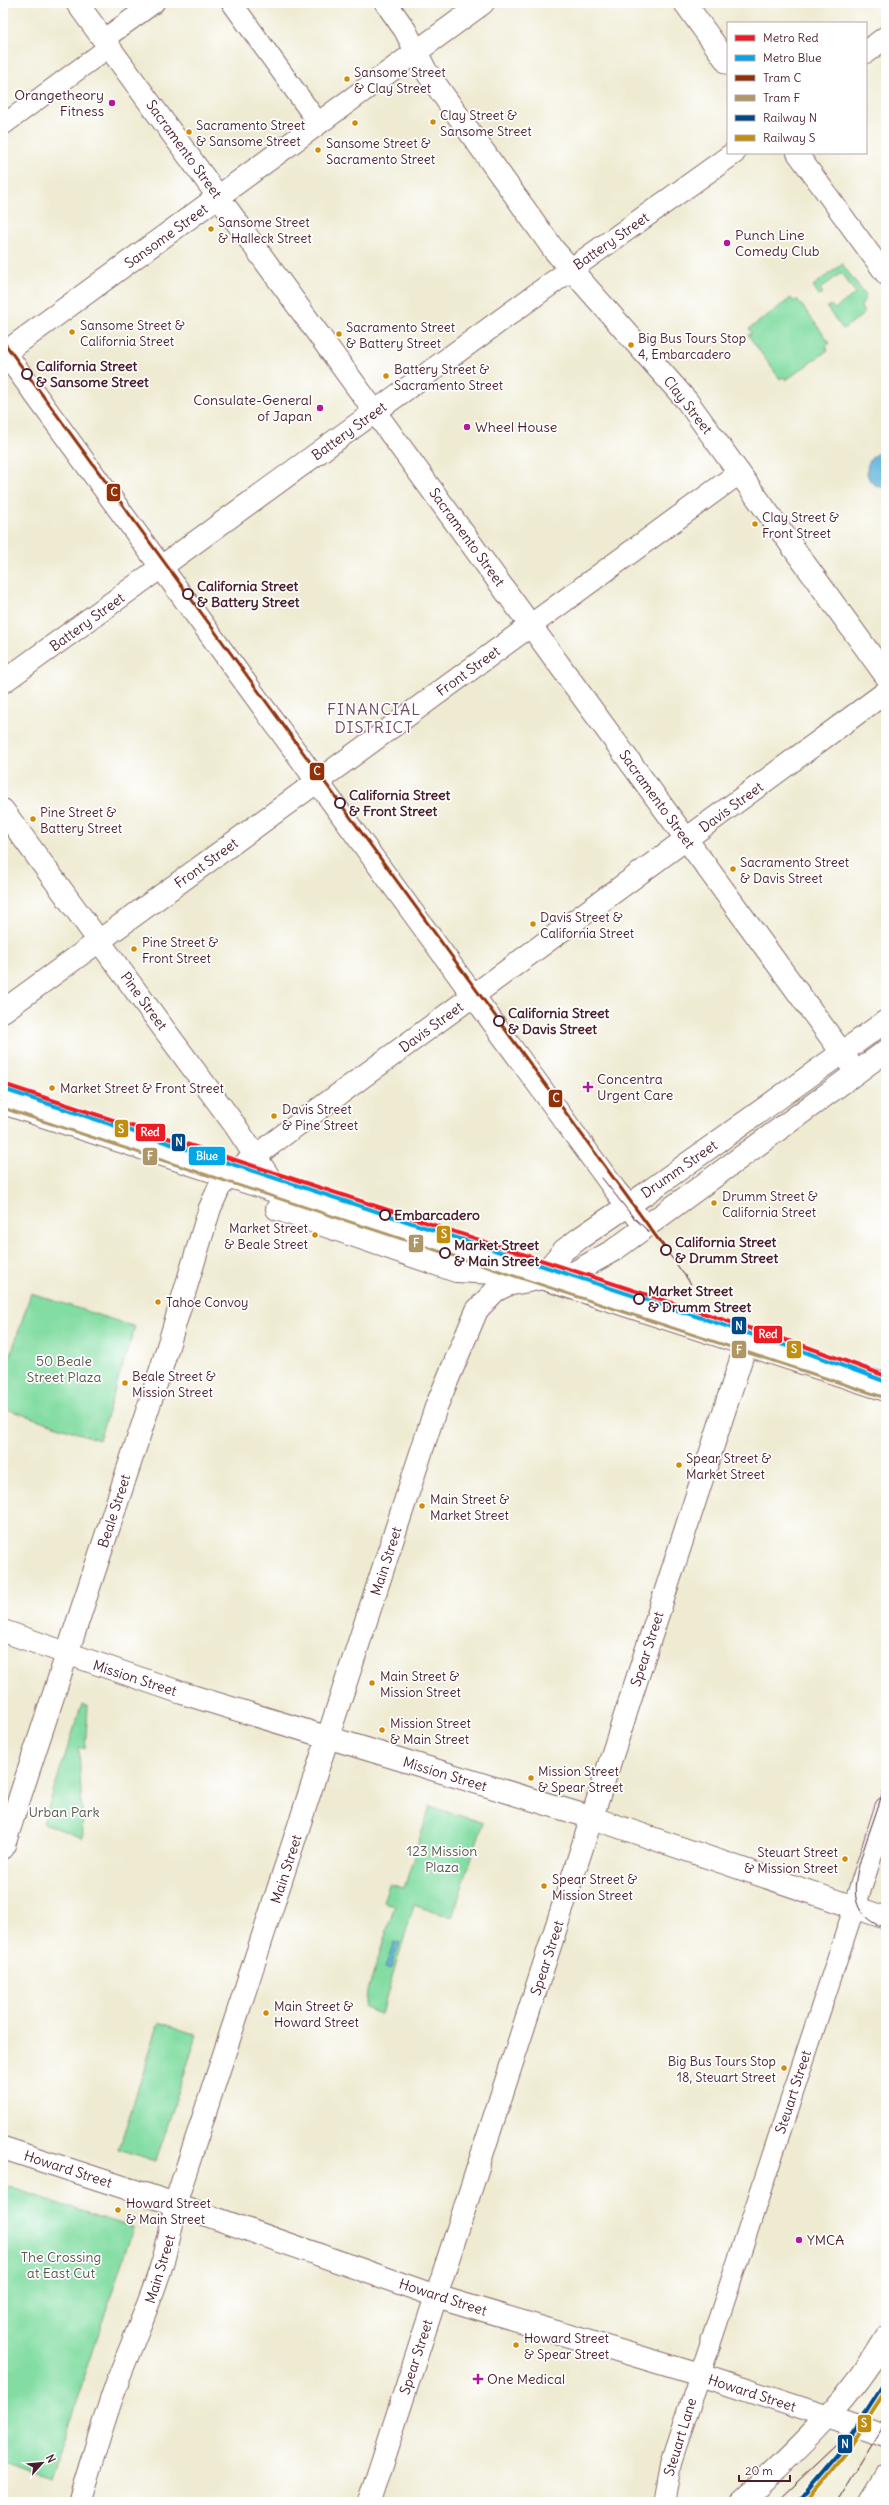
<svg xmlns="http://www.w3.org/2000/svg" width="889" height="2505" font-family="Delius,sans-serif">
<rect width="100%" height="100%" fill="#fff"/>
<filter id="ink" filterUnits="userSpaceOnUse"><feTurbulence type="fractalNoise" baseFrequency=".025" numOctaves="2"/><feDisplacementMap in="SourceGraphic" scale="8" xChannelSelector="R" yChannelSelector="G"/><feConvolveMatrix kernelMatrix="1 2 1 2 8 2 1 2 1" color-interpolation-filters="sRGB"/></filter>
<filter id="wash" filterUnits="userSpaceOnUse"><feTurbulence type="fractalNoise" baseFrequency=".012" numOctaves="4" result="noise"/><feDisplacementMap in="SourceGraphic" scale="16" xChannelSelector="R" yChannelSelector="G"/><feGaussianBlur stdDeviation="0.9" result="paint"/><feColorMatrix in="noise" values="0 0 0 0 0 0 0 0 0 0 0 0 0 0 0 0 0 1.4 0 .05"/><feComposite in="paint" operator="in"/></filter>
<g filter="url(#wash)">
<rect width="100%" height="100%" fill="#efebd3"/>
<!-- green -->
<g fill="#83dda3" stroke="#667e67">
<path d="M842,264L866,296L861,306L864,314L843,329L827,308L831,305L835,309L856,293L841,273L820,289L823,293L819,295L813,286Z"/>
<path d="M791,298L794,302L797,299L830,343L826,346L828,350L786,380L783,377L780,379L748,335L752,333L749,329Z"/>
<path d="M31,1293L135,1327L99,1440L3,1408V1379Z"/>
<path d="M82,1704L88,1707L85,1749L79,1747L83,1838L43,1823Z"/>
<path d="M430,1806L483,1823L452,1918L414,1905L381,2014L364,2008L366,1997L395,1905L383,1902L389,1884L404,1888Z"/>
<path d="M159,2022L197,2035L156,2161L119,2149Z"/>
<path d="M3,2185L133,2228L51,2479L3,2463Z"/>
</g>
<!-- water -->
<g fill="#62b5de" stroke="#566a84">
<path d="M880,452H886V488C864,487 860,461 880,452Z"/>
<path d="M394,1942L399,1943L390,1970L385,1968Z"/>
</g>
</g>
<g filter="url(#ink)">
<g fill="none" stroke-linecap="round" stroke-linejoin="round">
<defs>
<g id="minor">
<path d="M232,3L319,124"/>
<path d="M104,39L154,3"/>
<path d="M3,125L109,47"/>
<path d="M797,153L886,275"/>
<path d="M665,2499L671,2463L854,1908"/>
</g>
<g id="tertiary">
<path d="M77,3L856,1072"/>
<path d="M386,3L405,30L426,71L554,250L687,401L886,676"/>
<path d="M685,3L728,63"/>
<path d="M3,350L459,976L616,1191L646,1227"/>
<path d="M3,354L483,3"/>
<path d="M3,1103L886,1390"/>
<path d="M281,1195L234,1124L99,941L739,473"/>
<path d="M277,1209L456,1271L496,1273"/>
<path d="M542,1278L544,1273L564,1250L580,1238L645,1194L886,1021"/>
<path d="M3,1631L182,1693L593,1818L886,1918"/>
<path d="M3,1848L162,1366L210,1208L219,1188L228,1177L274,1142L886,692"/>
<path d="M854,1908L886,1808"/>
<path d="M79,2502C92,2461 104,2418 119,2377C141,2320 168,2265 175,2204L436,1407L477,1310L495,1291L507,1285L575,1272L614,1250L886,1051"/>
<path d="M369,2502L746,1344"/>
</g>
<g id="secondary">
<path d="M866,52L886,37"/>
<path d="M3,682L552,283L734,153"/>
<path d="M3,810L99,941L3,1011"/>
<path d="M3,2148L175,2204L436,2296L700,2375L886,2436"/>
</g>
<g id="primary">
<path d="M742,2502C798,2448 846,2406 886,2338"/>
<path d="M870,2502L886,2476"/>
</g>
</defs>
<!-- minor casing -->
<use href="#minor" stroke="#846666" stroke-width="22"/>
<!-- tertiary casing -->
<use href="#tertiary" stroke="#846666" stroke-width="24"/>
<!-- secondary casing -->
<use href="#secondary" stroke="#846666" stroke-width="24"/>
<!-- primary casing -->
<use href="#primary" stroke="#846666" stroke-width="24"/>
<!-- minor -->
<use href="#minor" stroke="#fff" stroke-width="20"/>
<!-- tertiary -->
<use href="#tertiary" stroke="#fff" stroke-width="22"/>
<!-- secondary -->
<use href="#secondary" stroke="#fff" stroke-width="22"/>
<!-- primary -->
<use href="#primary" stroke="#fff" stroke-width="22"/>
<!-- tram -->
<g stroke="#4a1f2b" stroke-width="1">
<path d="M602,1178L633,1217L659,1241"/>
<path d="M666,1250L691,1284"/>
<path d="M886,1783C880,1801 874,1819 868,1836C857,1870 839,1914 886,1928"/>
<path d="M776,2502L856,2426L886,2385"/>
<path d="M837,2502L886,2422"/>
</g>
<defs>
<g id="rail-1">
<path d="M3,1085L886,1374"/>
<path d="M796,2502L845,2444L886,2380"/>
</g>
<g id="rail-2">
<path d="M3,1090L884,1379"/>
<path d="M803,2502L849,2447L886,2390"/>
</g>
</defs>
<!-- rail-1 casing -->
<use href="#rail-1" stroke="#fff" stroke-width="7"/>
<!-- rail-2 casing -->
<use href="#rail-2" stroke="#fff" stroke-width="7"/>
<!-- rail-1 -->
<use href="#rail-1" stroke="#004988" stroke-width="4"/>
<!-- rail-2 -->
<use href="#rail-2" stroke="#c08f0f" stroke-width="4"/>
<defs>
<path id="tram-1" d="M3,341L666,1250"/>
<path id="tram-2" d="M3,1108L886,1398"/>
</defs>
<!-- tram-1 casing -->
<use href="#tram-1" stroke="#fff" stroke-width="6"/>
<!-- tram-2 casing -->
<use href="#tram-2" stroke="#fff" stroke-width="6"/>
<!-- tram-1 -->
<use href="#tram-1" stroke="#913108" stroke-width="3"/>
<!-- tram-2 -->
<use href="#tram-2" stroke="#ae9665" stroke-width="3"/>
<defs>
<path id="metro-1" d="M3,1084L807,1347L886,1376"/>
<path id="metro-2" d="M3,1089L805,1352L884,1381"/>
</defs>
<!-- metro-1 casing -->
<use href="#metro-1" stroke="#fff" stroke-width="7"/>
<!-- metro-2 casing -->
<use href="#metro-2" stroke="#fff" stroke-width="7"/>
<!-- metro-1 -->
<use href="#metro-1" stroke="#ed1c24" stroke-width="4"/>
<!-- metro-2 -->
<use href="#metro-2" stroke="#04a7e5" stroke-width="4"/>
</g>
</g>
<!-- markers -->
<g fill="#d48b09" stroke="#fff" stroke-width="1.5">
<circle cx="347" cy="79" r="3.5"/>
<circle cx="433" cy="122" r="3.5"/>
<circle cx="355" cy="123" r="3.5"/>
<circle cx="189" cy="132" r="3.5"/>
<circle cx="318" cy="150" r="3.5"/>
<circle cx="211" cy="229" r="3.5"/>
<circle cx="72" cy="332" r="3.5"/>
<circle cx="339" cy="334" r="3.5"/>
<circle cx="631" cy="345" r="3.5"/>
<circle cx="386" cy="376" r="3.5"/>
<circle cx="755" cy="524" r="3.5"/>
<circle cx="33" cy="819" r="3.5"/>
<circle cx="733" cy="869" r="3.5"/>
<circle cx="533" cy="924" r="3.5"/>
<circle cx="134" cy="949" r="3.5"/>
<circle cx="52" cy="1088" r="3.5"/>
<circle cx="274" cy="1116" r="3.5"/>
<circle cx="714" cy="1203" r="3.5"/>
<circle cx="315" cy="1235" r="3.5"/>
<circle cx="158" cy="1302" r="3.5"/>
<circle cx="125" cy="1383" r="3.5"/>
<circle cx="679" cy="1465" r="3.5"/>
<circle cx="422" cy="1506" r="3.5"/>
<circle cx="372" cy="1683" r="3.5"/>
<circle cx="382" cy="1730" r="3.5"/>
<circle cx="531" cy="1778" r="3.5"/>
<circle cx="845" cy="1859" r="3.5"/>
<circle cx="544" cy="1886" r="3.5"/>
<circle cx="266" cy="2013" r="3.5"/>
<circle cx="784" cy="2068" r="3.5"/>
<circle cx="118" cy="2210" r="3.5"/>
<circle cx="516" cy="2345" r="3.5"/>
</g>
<g fill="#b5179e" stroke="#fff" stroke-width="1.5">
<circle cx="112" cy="103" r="4"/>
<circle cx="727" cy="243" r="4"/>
<circle cx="320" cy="408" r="4"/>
<circle cx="467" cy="427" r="4"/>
<path d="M586 1081h4v4h4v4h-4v4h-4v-4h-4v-4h4z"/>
<circle cx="799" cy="2240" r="4"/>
<path d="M476 2373h4v4h4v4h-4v4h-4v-4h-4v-4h4z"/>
</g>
<g fill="#fff" stroke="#4a1f2b" stroke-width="2">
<circle cx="27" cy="374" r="5"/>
<circle cx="188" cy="594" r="5"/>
<circle cx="340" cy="803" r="5"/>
<circle cx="499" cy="1021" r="5"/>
<circle cx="385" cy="1215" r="5"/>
<circle cx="666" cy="1250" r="5"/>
<circle cx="445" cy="1253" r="5"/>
<circle cx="639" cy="1299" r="5"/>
</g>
<g text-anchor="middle" stroke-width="3.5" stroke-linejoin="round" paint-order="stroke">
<!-- bus labels -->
<g font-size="13" fill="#4a1f2b" stroke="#fff" text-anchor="start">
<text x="354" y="77">Sansome Street<tspan x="354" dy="16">&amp; Clay Street</tspan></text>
<text x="440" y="120">Clay Street &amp;<tspan x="440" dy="16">Sansome Street</tspan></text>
<text x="196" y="130">Sacramento Street<tspan x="196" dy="16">&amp; Sansome Street</tspan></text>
<text x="326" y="148">Sansome Street &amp;<tspan x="326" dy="16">Sacramento Street</tspan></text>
<text x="218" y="227">Sansome Street<tspan x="218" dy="16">&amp; Halleck Street</tspan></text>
<text x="80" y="330">Sansome Street &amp;<tspan x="80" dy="16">California Street</tspan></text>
<text x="346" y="332">Sacramento Street<tspan x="346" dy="16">&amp; Battery Street</tspan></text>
<text x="638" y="343">Big Bus Tours Stop<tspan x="638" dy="16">4, Embarcadero</tspan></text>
<text x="394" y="374">Battery Street &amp;<tspan x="394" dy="16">Sacramento Street</tspan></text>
<text x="762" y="522">Clay Street &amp;<tspan x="762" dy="16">Front Street</tspan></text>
<text x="40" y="817">Pine Street &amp;<tspan x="40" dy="16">Battery Street</tspan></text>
<text x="740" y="867">Sacramento Street<tspan x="740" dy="16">&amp; Davis Street</tspan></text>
<text x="540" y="922">Davis Street &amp;<tspan x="540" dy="16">California Street</tspan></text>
<text x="142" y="947">Pine Street &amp;<tspan x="142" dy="16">Front Street</tspan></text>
<text x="60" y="1093">Market Street &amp; Front Street</text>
<text x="282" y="1114">Davis Street<tspan x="282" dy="16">&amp; Pine Street</tspan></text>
<text x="722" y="1201">Drumm Street &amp;<tspan x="722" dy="16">California Street</tspan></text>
<text x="308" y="1233" text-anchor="end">Market Street<tspan x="308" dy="16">&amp; Beale Street</tspan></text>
<text x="166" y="1307">Tahoe Convoy</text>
<text x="132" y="1381">Beale Street &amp;<tspan x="132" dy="16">Mission Street</tspan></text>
<text x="686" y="1463">Spear Street &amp;<tspan x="686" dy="16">Market Street</tspan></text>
<text x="430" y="1504">Main Street &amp;<tspan x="430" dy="16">Market Street</tspan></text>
<text x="380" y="1681">Main Street &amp;<tspan x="380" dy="16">Mission Street</tspan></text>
<text x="390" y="1728">Mission Street<tspan x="390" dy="16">&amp; Main Street</tspan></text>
<text x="538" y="1776">Mission Street<tspan x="538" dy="16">&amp; Spear Street</tspan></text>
<text x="838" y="1857" text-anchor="end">Steuart Street<tspan x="838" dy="16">&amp; Mission Street</tspan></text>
<text x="552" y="1884">Spear Street &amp;<tspan x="552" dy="16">Mission Street</tspan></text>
<text x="274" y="2011">Main Street &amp;<tspan x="274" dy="16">Howard Street</tspan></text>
<text x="776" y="2066" text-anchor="end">Big Bus Tours Stop<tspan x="776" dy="16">18, Steuart Street</tspan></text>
<text x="126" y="2208">Howard Street<tspan x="126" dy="16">&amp; Main Street</tspan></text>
<text x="524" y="2343">Howard Street<tspan x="524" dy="16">&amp; Spear Street</tspan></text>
</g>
<!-- poi labels -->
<g font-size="14" fill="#4a1f2b" stroke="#fff" text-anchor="start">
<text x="104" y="100" text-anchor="end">Orangetheory<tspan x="104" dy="16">Fitness</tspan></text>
<text x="735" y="240">Punch Line<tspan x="735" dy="16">Comedy Club</tspan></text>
<text x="312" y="405" text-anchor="end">Consulate-General<tspan x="312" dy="16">of Japan</tspan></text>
<text x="475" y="432">Wheel House</text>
<text x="597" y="1084">Concentra<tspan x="597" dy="16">Urgent Care</tspan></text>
<text x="807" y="2245">YMCA</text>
<text x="487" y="2384">One Medical</text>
</g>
<!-- street labels -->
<g font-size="14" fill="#4a1f2b" stroke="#fff">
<text transform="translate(184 149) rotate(54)" y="5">Sacramento Street</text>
<text transform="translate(166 236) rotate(-36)" y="5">Sansome Street</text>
<text transform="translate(611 241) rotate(-35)" y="5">Battery Street</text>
<text transform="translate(688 405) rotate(52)" y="5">Clay Street</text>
<text transform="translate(349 431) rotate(-36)" y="5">Battery Street</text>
<text transform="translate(467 537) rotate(54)" y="5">Sacramento Street</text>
<text transform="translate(87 622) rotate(-36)" y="5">Battery Street</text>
<text transform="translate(468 671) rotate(-36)" y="5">Front Street</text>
<text transform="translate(657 799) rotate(54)" y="5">Sacramento Street</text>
<text transform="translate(731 807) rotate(-36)" y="5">Davis Street</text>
<text transform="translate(206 863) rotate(-36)" y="5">Front Street</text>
<text transform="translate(144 1001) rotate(54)" y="5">Pine Street</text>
<text transform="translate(431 1027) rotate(-36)" y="5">Davis Street</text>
<text transform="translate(679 1169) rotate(-35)" y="5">Drumm Street</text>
<text transform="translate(114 1511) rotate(-72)" y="5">Beale Street</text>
<text transform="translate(386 1561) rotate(-72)" y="5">Main Street</text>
<text transform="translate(647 1649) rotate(-72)" y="5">Spear Street</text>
<text transform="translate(135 1678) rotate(18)" y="5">Mission Street</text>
<text transform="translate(445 1774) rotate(17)" y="5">Mission Street</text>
<text transform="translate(286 1869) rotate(-72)" y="5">Main Street</text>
<text transform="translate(547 1958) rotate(-72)" y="5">Spear Street</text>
<text transform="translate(793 2092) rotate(-72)" y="5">Steuart Street</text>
<text transform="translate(68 2169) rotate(18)" y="5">Howard Street</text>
<text transform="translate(160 2269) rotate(-73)" y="5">Main Street</text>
<text transform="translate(443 2297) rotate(18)" y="5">Howard Street</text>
<text transform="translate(416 2357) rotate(-72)" y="5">Spear Street</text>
<text transform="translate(752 2393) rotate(18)" y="5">Howard Street</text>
<text transform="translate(680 2437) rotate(-73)" y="5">Steuart Lane</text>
</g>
<!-- stop labels -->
<g font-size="14" font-weight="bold" fill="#4a1f2b" stroke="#fff" text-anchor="start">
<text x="36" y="371">California Street<tspan x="36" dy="16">&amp; Sansome Street</tspan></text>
<text x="197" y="591">California Street<tspan x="197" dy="16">&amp; Battery Street</tspan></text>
<text x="349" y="800">California Street<tspan x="349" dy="16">&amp; Front Street</tspan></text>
<text x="508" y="1018">California Street<tspan x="508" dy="16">&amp; Davis Street</tspan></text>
<text x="394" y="1220">Embarcadero</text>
<text x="675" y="1247">California Street<tspan x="675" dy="16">&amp; Drumm Street</tspan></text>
<text x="454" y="1250">Market Street<tspan x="454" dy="16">&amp; Main Street</tspan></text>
<text x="648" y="1296">Market Street<tspan x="648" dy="16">&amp; Drumm Street</tspan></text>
</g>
<!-- park labels -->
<g font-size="14" fill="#5b584f" stroke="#fff">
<text x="64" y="1366">50 Beale<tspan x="64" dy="16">Street Plaza</tspan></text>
<text x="64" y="1817">Urban Park</text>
<text x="442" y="1856">123 Mission<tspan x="442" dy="16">Plaza</tspan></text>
<text x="61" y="2262">The Crossing<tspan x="61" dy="16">at East Cut</tspan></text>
</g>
<!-- quarter labels -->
<g font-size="16" letter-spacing="1" fill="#754d63" stroke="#fff">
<text x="374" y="715">FINANCIAL<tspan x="374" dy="18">DISTRICT</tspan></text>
</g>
</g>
<g stroke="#fff" stroke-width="1.5">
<rect x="106" y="483" width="15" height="19" rx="4" fill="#913108"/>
<rect x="309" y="762" width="16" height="19" rx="4" fill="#913108"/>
<rect x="548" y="1089" width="15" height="19" rx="4" fill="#913108"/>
<rect x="114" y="1119" width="15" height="19" rx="4" fill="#c08f0f"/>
<rect x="135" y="1123" width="31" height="19" rx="4" fill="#ed1c24"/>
<rect x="171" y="1133" width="15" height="19" rx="4" fill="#004988"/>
<rect x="188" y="1146" width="38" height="20" rx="4" fill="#04a7e5"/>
<rect x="142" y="1147" width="16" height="19" rx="4" fill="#ae9665"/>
<rect x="436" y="1225" width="15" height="19" rx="4" fill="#c08f0f"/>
<rect x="408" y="1234" width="16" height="19" rx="4" fill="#ae9665"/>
<rect x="731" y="1316" width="16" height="19" rx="4" fill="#004988"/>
<rect x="753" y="1325" width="30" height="19" rx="4" fill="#ed1c24"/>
<rect x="786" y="1340" width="16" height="19" rx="4" fill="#c08f0f"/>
<rect x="731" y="1340" width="16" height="19" rx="4" fill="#ae9665"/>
<rect x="857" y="2414" width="15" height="19" rx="4" fill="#c08f0f"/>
<rect x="837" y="2434" width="16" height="20" rx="4" fill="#004988"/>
</g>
<g font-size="11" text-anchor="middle" font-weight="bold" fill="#fff">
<text x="114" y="496">C</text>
<text x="317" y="775">C</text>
<text x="556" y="1102">C</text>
<text x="121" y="1133">S</text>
<text x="150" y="1136">Red</text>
<text x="179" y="1146">N</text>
<text x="207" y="1160">Blue</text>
<text x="150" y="1160">F</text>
<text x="444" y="1238">S</text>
<text x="416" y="1247">F</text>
<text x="739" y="1330">N</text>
<text x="768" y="1338">Red</text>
<text x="794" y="1353">S</text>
<text x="739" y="1354">F</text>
<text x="864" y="2427">S</text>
<text x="845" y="2448">N</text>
</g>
<!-- margin -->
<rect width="889" height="2505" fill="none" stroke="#fff" stroke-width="16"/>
<!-- legend -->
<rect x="727" y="22" width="140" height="132" fill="#ffffff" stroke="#b7a5aa"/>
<rect x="735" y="35" width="20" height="6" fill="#ed1c24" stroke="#b7a5aa"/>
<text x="763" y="42" font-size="12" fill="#4a1f2b">Metro Red</text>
<rect x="735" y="55" width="20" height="6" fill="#04a7e5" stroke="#b7a5aa"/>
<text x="763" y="62" font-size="12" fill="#4a1f2b">Metro Blue</text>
<rect x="735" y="75" width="20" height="6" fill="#913108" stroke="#b7a5aa"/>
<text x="763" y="82" font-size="12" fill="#4a1f2b">Tram C</text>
<rect x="735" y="95" width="20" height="6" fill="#ae9665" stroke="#b7a5aa"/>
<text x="763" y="102" font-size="12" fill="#4a1f2b">Tram F</text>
<rect x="735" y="115" width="20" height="6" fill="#004988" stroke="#b7a5aa"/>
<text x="763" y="122" font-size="12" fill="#4a1f2b">Railway N</text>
<rect x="735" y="135" width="20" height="6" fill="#c08f0f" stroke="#b7a5aa"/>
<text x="763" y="142" font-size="12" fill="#4a1f2b">Railway S</text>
<!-- north arrow -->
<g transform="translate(42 2463) rotate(63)" stroke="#ffffff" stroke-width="3" paint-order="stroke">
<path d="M0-3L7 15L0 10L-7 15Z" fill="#4a1f2b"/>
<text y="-6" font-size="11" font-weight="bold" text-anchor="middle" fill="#4a1f2b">N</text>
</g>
<!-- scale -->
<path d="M739 2475v6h51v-6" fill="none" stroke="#4a1f2b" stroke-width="2"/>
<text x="745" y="2475" font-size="12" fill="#4a1f2b" stroke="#ffffff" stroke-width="3" paint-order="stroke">20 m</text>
</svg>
